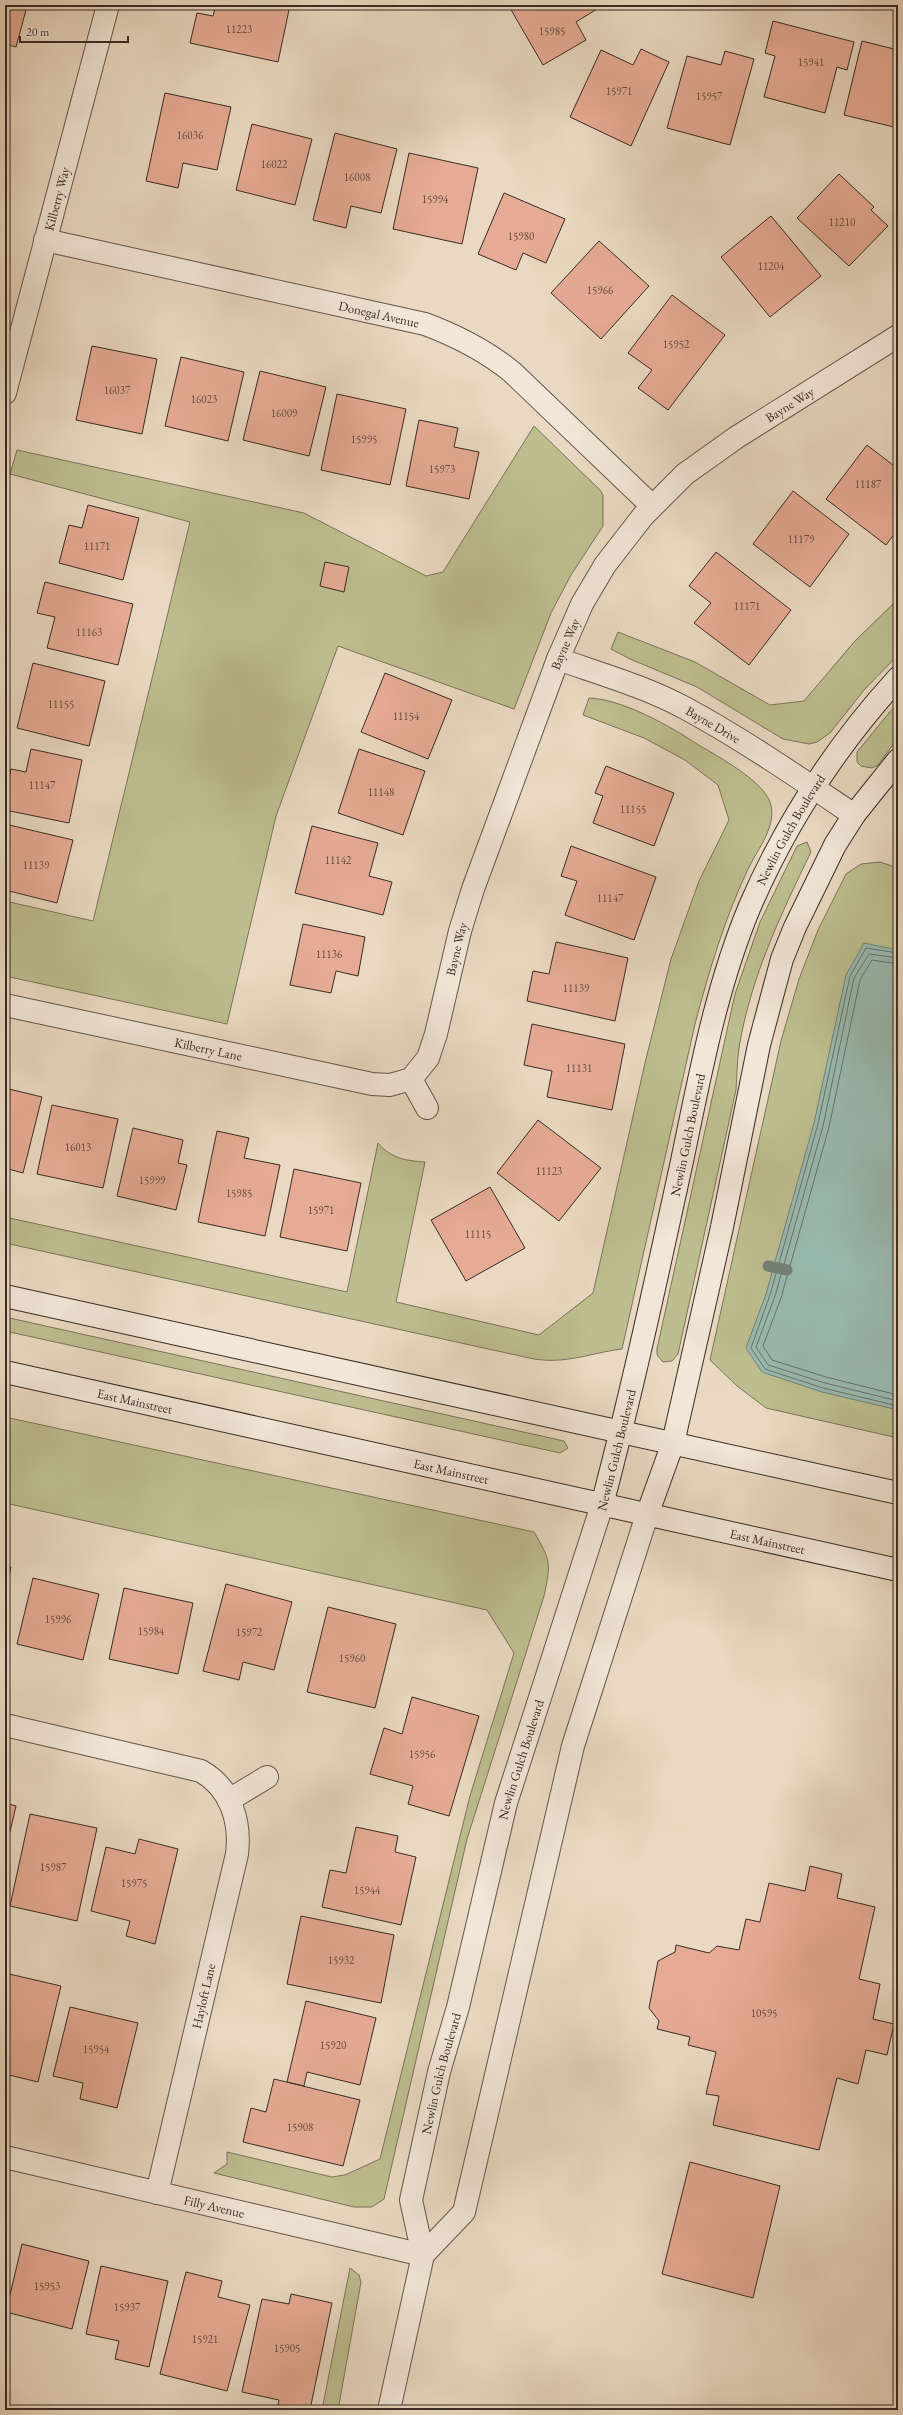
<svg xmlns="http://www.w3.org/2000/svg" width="903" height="2415" font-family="'EB Garamond',serif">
<rect width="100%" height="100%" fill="#ead9c2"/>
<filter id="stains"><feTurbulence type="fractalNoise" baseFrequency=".005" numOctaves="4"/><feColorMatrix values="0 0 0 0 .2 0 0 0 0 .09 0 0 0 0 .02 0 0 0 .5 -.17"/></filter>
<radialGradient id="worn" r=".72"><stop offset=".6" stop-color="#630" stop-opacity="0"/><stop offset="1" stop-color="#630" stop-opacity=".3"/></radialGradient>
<!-- green -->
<g fill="#bdbe8f" stroke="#7b745a">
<path d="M534,426L600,490L603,495V526L571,575L551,613L514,709L338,646L276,816L227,1024L5,976V901L93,921L190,522L10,474L17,450L304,513L426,576L443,572Z"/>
<path d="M898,599V655L864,690L830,733L817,742L809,744L783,739L697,687L630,659L611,649L618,632L695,662L770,705L804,701L854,642Z"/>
<path d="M589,698C622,699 670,726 697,744C717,756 762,780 770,802C778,824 758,849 749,867C725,917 709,971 695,1024L622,1349C590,1353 568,1364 534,1359L5,1243V1217L347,1292L378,1143C390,1158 407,1161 425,1162L396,1302L539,1335L593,1293L645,1063L671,959L699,881L729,820L718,785L685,760L644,738L583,715Z"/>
<path d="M898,702V738L878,765L872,768L861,766L857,762V752Z"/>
<path d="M807,842L811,852C781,914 750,979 739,1048C737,1062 737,1076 736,1090L678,1354L672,1361L663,1362L657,1355V1349L735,994L760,922L797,846Z"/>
<path d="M880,862L898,868V1438L766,1408L737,1386L710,1360L781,1041L799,979L818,930L846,874L861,864Z"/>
<path d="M5,1317L564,1441L568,1448L560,1453L5,1331Z"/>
<path d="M5,1417L534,1532C551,1561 551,1563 544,1596L467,1839L384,2199L372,2207H354L214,2173L227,2164V2152L332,2177L345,2175L380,2159L470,1796L514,1653L487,1610L5,1503Z"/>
<path d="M350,2268L359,2275L361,2282L338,2410H322Z"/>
</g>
<!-- water -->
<path fill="#98baaf" stroke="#728177" d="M864,943L898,950V1410L822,1392L762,1372L746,1348L766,1294L814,1123L846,975Z"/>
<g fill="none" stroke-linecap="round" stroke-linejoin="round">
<!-- shore -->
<g stroke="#68726a" stroke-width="1">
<path d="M898,953L866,948L850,976L818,1124L770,1295L751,1348L765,1369L823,1388L898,1406"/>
<path d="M898,958L869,954L854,978L823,1126L775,1296L756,1347L768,1365L825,1383L898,1401"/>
<path d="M898,964L872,960L860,980L829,1127L781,1298L763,1346L772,1360L826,1377L898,1395"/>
</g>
<!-- stream -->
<path stroke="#728177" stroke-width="11" d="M768,1266L787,1270"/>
</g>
<!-- building -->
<g fill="#e6ab95" stroke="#392b24">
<path d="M5,5L26,10L16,47L5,44Z"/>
<path d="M216,5H290L278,62L190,43L197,13L213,16Z"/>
<path d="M516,5H594L597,9L576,22L586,40L543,65L510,8Z"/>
<path d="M773,21L854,42L847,70L837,67L825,113L764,97L775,56L765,53Z"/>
<path d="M862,41L898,50V128L844,115Z"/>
<path d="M641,49L669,62L631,146L570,117L601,50L633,65Z"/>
<path d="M725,51L754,59L730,145L667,128L687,56L721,65Z"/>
<path d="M165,93L231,107L217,170L183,163L178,188L146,181Z"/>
<path d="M252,124L312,139L295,205L236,190Z"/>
<path d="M335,133L397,149L381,213L351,206L346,228L313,220Z"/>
<path d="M409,153L478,168L462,244L393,229Z"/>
<path d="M839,174L874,207L871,210L888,226L849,266L797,218Z"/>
<path d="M504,193L565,219L546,263L523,253L516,270L478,254Z"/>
<path d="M771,216L821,276L770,317L721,257Z"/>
<path d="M599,241L649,286L601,339L551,293Z"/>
<path d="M672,295L725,335L668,410L638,388L652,370L628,353Z"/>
<path d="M92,346L157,359L142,434L76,420Z"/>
<path d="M181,357L244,372L228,441L165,426Z"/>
<path d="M260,371L326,387L309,456L243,440Z"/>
<path d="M337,394L406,409L390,485L321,470Z"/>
<path d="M419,420L458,428L454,447L479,452L469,499L406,486Z"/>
<path d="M867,445L898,469V529L886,545L826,499Z"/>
<path d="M793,491L849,534L810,587L753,544Z"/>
<path d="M88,505L139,518L123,580L59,563L69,525L82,528Z"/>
<path d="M716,552L791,610L749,665L694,623L711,603L689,586Z"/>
<path d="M325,562L349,567L344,592L320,586Z"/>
<path d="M45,582L133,604L118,665L47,648L55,617L37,613Z"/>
<path d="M33,663L105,681L89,746L17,728Z"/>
<path d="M385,673L452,700L428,759L361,732Z"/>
<path d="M31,749L82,760L69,823L5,810V797L11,769L26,772Z"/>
<path d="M359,749L425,771L403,835L338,813Z"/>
<path d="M606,766L674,793L654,846L593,823L603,796L595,793Z"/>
<path d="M5,824L73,840L57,903L5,890Z"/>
<path d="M312,826L378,843L369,876L392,882L383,915L295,893Z"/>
<path d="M571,846L656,877L634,940L565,915L577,881L561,876Z"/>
<path d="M303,924L365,937L358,976L336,971L331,993L290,985Z"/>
<path d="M556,942L628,958L615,1021L527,1001L533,971L549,974Z"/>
<path d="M532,1024L625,1044L612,1110L547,1097L552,1071L524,1065Z"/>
<path d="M5,1088L42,1097L23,1173L5,1168Z"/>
<path d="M52,1105L118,1119L103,1188L37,1174Z"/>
<path d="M538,1120L601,1168L559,1221L497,1173Z"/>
<path d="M133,1128L183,1140L178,1163L187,1165L176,1210L117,1196Z"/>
<path d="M217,1131L249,1138L244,1158L280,1165L265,1236L198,1222Z"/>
<path d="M294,1169L361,1183L347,1251L280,1237Z"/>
<path d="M490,1187L525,1248L466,1281L431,1220Z"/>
<path d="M5,1566L11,1567L5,1594Z"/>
<path d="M33,1578L99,1594L83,1660L17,1644Z"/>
<path d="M226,1584L292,1602L274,1670L243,1662L239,1680L203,1671Z"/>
<path d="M124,1588L193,1603L178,1674L109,1659Z"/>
<path d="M328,1607L396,1624L375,1708L307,1692Z"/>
<path d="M412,1697L479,1716L449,1816L408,1804L413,1786L370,1774L384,1728L402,1734Z"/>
<path d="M5,1803L16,1806L5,1853Z"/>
<path d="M30,1814L97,1828L77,1921L10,1906Z"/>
<path d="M356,1827L398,1836L395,1852L416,1857L401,1925L322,1907L330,1870L346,1873Z"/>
<path d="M139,1839L178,1849L155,1944L126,1936L130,1921L91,1911L106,1847L135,1854Z"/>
<path d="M810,1866L842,1874L837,1898L875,1907L859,1979L880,1984L873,2019L894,2024L887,2055L866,2050L858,2084L837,2078L819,2150L713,2125L719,2096L706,2094L716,2052L688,2045L690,2037L657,2029L659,2021L649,2008L658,1961L675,1952L676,1945L709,1953L717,1946L739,1950L746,1919L760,1922L769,1883L805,1891Z"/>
<path d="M301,1916L394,1935L381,2003L287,1984Z"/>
<path d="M5,1973L61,1986L38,2082L5,2074Z"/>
<path d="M306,2001L376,2018L360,2085L307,2072L304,2086L287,2082Z"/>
<path d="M70,2007L138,2023L117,2108L80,2099L83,2083L53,2076Z"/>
<path d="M274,2079L360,2100L343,2166L243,2142L251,2108L266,2112Z"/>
<path d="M690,2162L780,2186L753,2298L662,2274Z"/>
<path d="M5,2239L9,2240L5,2258Z"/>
<path d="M22,2244L89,2261L72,2329L6,2312Z"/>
<path d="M101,2266L168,2281L149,2367L115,2359L119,2341L86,2334Z"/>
<path d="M186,2272L222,2281L218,2297L250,2305L227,2391L160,2374Z"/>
<path d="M291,2294L332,2303L310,2410L278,2405L279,2400L242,2392L262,2299L289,2304Z"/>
<path d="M5,2405L26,2410H5Z"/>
</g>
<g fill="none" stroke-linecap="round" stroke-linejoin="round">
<defs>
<g id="street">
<path id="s1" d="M45,240L425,324C457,336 485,350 512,372L652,506"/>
<path id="s2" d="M5,393L108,5"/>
<path id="s3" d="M558,659C601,674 646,687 685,708C744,740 799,778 854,815"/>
<path id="s4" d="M5,1005L372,1084L390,1085L411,1079L428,1058L436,1034L460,931L473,889L558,659L582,604L605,565L643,516L685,474L737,437L898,336"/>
<path d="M411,1079L427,1108"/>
<path d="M5,1725L201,1771C231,1788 241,1822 237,1854L157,2193"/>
<path d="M229,1800L267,1777"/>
<path id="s5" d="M5,2157L423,2255"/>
<path d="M423,2255L464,2212L573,1746L647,1515"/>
<path id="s6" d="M389,2410L423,2255L411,2200L439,2072L458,2007L506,1803L602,1505"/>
</g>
<g id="secondary">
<path d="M5,1296L898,1493"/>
<path id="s7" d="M5,1372L898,1570"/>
<path id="s8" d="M602,1505C632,1391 657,1276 682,1161C700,1075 716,987 750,906C786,823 837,745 898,678"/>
<path d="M647,1515L673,1443L722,1227L759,1045L782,959L795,927L835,845L854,815L898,760"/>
</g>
</defs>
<!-- street casing -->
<use href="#street" stroke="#65564c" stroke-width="24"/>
<!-- secondary casing -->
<use href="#secondary" stroke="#392b24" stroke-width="24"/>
<!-- street -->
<use href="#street" stroke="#f1e6d7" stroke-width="22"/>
<!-- secondary -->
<use href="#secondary" stroke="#f1e6d7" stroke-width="22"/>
</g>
<g text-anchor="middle" stroke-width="3" stroke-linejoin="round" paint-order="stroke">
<!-- number labels -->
<g font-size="11" fill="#644b40">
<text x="239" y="33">11223</text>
<text x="552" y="35">15985</text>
<text x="811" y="66">15941</text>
<text x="619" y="95">15971</text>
<text x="709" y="100">15957</text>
<text x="190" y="139">16036</text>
<text x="274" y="168">16022</text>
<text x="357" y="181">16008</text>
<text x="435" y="203">15994</text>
<text x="842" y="226">11210</text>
<text x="521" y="240">15980</text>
<text x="771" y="270">11204</text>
<text x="600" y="294">15966</text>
<text x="676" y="348">15952</text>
<text x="117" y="394">16037</text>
<text x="204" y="403">16023</text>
<text x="284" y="417">16009</text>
<text x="364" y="443">15995</text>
<text x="442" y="473">15973</text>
<text x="868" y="488">11187</text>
<text x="801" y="543">11179</text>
<text x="97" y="550">11171</text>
<text x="747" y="610">11171</text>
<text x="89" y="636">11163</text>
<text x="61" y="708">11155</text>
<text x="406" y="720">11154</text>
<text x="42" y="789">11147</text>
<text x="381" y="796">11148</text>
<text x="633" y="813">11155</text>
<text x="338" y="864">11142</text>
<text x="36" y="869">11139</text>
<text x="610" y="902">11147</text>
<text x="329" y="958">11136</text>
<text x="576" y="992">11139</text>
<text x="579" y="1072">11131</text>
<text x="78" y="1151">16013</text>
<text x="549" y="1175">11123</text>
<text x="152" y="1184">15999</text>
<text x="239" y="1197">15985</text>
<text x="321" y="1214">15971</text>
<text x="478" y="1238">11115</text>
<text x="58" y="1623">15996</text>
<text x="151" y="1635">15984</text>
<text x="249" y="1636">15972</text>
<text x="352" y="1662">15960</text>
<text x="422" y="1758">15956</text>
<text x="53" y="1871">15987</text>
<text x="134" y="1887">15975</text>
<text x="367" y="1894">15944</text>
<text x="341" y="1964">15932</text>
<text x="764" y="2017">10595</text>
<text x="333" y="2049">15920</text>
<text x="96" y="2053">15954</text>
<text x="300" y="2131">15908</text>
<text x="47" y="2290">15953</text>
<text x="127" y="2311">15937</text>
<text x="205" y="2343">15921</text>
<text x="287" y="2352">15905</text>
</g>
<!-- street labels -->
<g font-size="13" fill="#392b24" stroke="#f1e6d7">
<text dy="5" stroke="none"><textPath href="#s2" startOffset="201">Kilberry Way</textPath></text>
<text dy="5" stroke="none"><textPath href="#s1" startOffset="342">Donegal Avenue</textPath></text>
<text dy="5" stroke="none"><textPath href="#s4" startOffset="1215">Bayne Way</textPath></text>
<text dy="5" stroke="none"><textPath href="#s4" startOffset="879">Bayne Way</textPath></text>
<text dy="5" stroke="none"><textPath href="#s3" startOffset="169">Bayne Drive</textPath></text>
<text dy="5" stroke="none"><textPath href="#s8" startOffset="704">Newlin Gulch Boulevard</textPath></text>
<text dy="5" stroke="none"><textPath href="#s4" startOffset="555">Bayne Way</textPath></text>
<text dy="5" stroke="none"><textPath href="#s4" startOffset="208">Kilberry Lane</textPath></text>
<text dy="5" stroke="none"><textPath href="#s8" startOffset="380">Newlin Gulch Boulevard</textPath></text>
<text dy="5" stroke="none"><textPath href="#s7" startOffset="133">East Mainstreet</textPath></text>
<text transform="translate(616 1450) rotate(-76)" y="5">Newlin Gulch Boulevard</text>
<text dy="5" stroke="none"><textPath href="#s7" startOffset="457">East Mainstreet</textPath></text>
<text dy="5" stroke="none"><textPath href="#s7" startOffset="781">East Mainstreet</textPath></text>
<text dy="5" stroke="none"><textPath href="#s6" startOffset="669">Newlin Gulch Boulevard</textPath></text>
<text transform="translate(203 1996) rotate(-77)" y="5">Hayloft Lane</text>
<text dy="5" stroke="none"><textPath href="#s6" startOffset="345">Newlin Gulch Boulevard</textPath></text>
<text dy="5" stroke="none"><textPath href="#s5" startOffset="215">Filly Avenue</textPath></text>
</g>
</g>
<!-- margin -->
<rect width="903" height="2415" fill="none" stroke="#ead9c2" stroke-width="20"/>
<rect x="6" y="6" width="891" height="2403" fill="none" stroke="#392b24" stroke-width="2"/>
<rect x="10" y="10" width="883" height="2395" fill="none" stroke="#392b24"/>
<!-- scale -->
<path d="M20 36v6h108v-6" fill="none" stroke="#392b24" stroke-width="2"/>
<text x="26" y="36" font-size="12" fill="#392b24" stroke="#f1e6d7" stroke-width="3" paint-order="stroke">20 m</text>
<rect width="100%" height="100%" filter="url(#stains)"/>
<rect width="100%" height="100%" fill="url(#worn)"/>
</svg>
